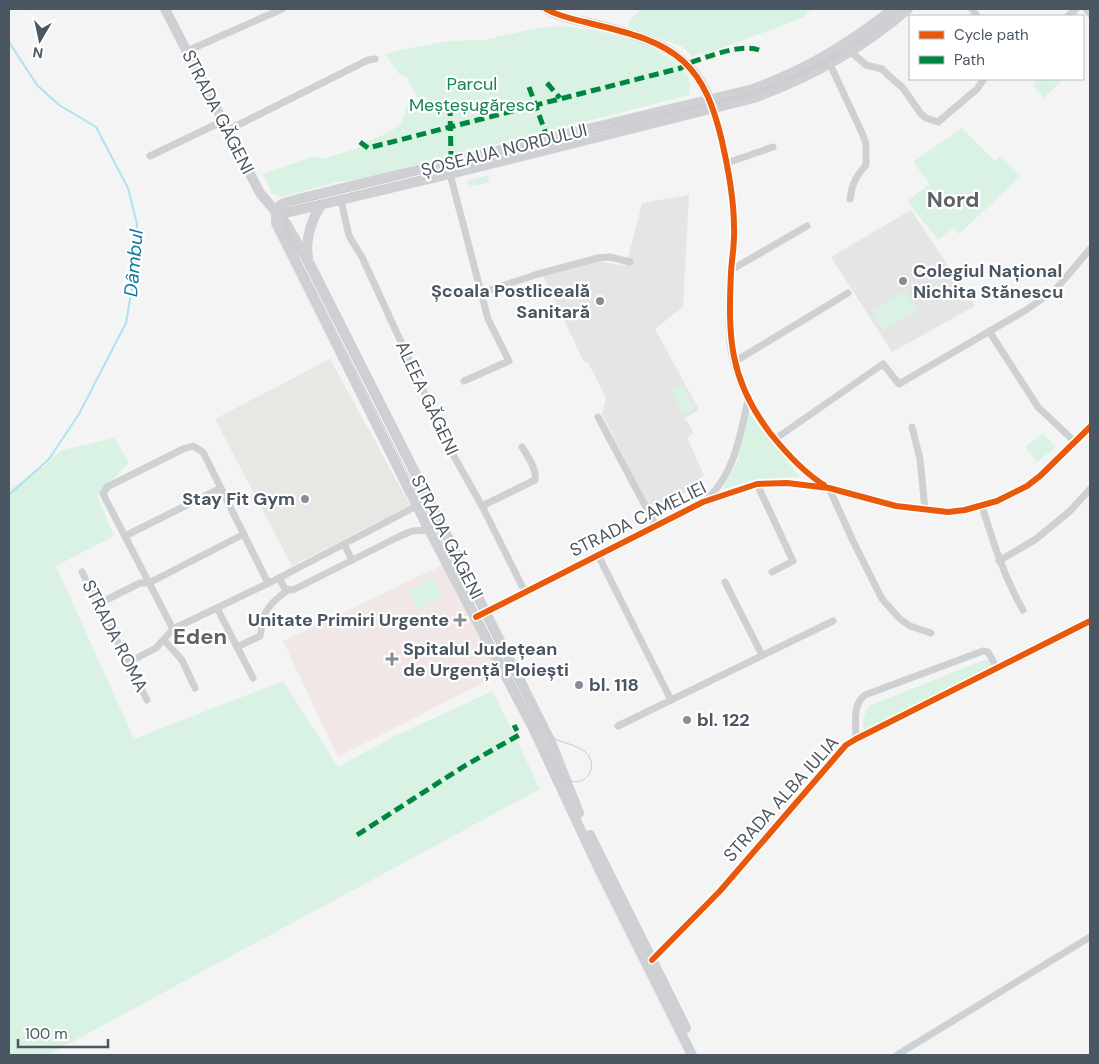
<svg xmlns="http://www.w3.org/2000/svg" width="1099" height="1064" font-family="'DM Sans',sans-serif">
<rect width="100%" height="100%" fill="#f4f4f4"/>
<!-- commercial -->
<path fill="#e8e7e3" d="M330,359L410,505L292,566L215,419Z"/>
<!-- education -->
<g fill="#e6e5e6">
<path d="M689,195L683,307L655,329L699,410L685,418L694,433L687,438L704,475L686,492L671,500L650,508L602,415L606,397L587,361L584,362L543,276L596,261L626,266L642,203Z"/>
<path d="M911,210L975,306L892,352L831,257Z"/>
</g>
<!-- medical -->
<path fill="#f1e7e6" d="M445,564L500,674L338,757L283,641Z"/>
<!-- green -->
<g fill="#d9f2e3">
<path d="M640,9H812L802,18L703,55L699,52L693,57L683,47L629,27L628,23Z"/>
<path d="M565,26L592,30L639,41L652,48L680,66L688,76L690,86L689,95L356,180L337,182L281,197L272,194L263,174L315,156L323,159L365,146L366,142C380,136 408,128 405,108L419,101L407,77L400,75L385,54L400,50L448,41L484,40L538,28Z"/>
<path d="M1038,79H1064L1044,98L1032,85Z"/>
<path d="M962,128L995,161L1001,156L1021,176L959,234L954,228L938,240L907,201L930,184L913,162Z"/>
<path d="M488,175L490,182L469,187L467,181Z"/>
<path d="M905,291L917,309L883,330L872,312Z"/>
<path d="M682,385L695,408L684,414L671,391Z"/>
<path d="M748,412L800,477L757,479L723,489L738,459Z"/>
<path d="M1043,433L1056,447L1037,462L1025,447Z"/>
<path d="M114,438L129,462L97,496L114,536L56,566L134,739L283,681L338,767L395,736L493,691L540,789L48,1055H9V490L43,467L62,450Z"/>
<path d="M433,577L443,596L418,610L408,591Z"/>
<path d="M984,660L990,661L994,670L865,732C861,724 864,713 869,706Z"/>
</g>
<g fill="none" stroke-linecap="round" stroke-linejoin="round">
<!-- stream -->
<path stroke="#aee2f0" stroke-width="2" d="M9,42L37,85L59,105L96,127L128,188L137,224L135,270L126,323L79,414L49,459L9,495"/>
<!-- street -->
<g stroke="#ced0d2" stroke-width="7">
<path d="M972,9L977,16"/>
<path d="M1086,9L1090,14"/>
<path d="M1068,16L1076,9"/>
<path d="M187,51L282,9"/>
<path d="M851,52L866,65L882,69L888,75L903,88L921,114L926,118L938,122L977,89L984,79"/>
<path d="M828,60L863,135L866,144V165C856,176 852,184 850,199"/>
<path d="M713,109C726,146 733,186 734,225C735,240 732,255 731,270C729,293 728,319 730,342C736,397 780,458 826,486"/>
<path d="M228,130L368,60L375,59"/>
<path d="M150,156L223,121"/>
<path d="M727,163L773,147"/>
<path d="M449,170L488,319L509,361L464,381"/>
<path d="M341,200L349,236L362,257L451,451L482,506L525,592"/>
<path d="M731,270L807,226"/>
<path d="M481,293L538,274L598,258L610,257L630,262"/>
<path d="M989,331L1038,407L1075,442"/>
<path d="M734,362L848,293"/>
<path d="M598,417L656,526"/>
<path d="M912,427L920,459L925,510"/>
<path d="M775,439L883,364L899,384L1026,310L1056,289L1090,249"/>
<path d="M757,484L793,561L772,572"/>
<path d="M829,488L853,541L882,599L900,619L910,626L931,633"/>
<path d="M707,499C735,473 740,435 748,400"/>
<path d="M482,506L535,480C537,469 528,457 522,447"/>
<path d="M982,506C993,542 1004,577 1023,610"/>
<path d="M125,536L221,488"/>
<path d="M344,544L352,560"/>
<path d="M598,555L671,700"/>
<path d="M999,561L1036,539L1070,511L1090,489"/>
<path d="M82,572L147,700"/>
<path d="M279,578L285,589L293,590L398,537L412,531L429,530"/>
<path d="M725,582L762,655"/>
<path d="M98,604L140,583H149L244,534"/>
<path d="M217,608L253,678"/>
<path d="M476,617L703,502L757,484L787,483L829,488L896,506L948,512L965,510L997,501L1027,486L1040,476L1090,427"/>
<path d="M173,629L103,494L107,487L183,449L193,446L203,452L268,583"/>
<path d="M164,640L182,660L195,688"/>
<path d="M237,647L260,636C262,630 261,625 263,619C267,606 277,598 288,590"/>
<path d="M129,662L156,648L173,629L279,578L428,500"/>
<path d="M618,726L833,621"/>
<path d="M856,739C856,723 852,705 865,695L983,651L988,652L997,668"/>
<path d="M652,960L720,891L846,745L856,739L1090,621"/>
<path d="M897,1055L1090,937"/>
</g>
<!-- secondary -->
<g stroke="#ced0d4" stroke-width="10">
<path d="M165,9L260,193L287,225L312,268L551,742L579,813"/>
<path d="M546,9C559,17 575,20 590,23C629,33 674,42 698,78C704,86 708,96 712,105"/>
<path d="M275,212H290L450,174L754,98C811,77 862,49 908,9"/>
<path d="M308,257C305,238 311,221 321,205"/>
<path d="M590,835L686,1028"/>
<path d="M692,1055L597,865L533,728L429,530L276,223V208L284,203L302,198L753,89C807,69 847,45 893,9"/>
</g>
<!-- tram -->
<path stroke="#c9cacc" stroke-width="1" d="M900,9C857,46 808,72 755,92L293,205C284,214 282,224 288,236L461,579L560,773C580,796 604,767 584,751C575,744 561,743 551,737L529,696L521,691L288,232L287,219L294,207L756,94C810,73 859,47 903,9"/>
<!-- quiet -->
<g stroke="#00873e" stroke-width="5" stroke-dasharray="10 5" stroke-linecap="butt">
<path d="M547,83L560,98"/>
<path d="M529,87L546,134"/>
<path d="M450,106L451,158"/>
<path d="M360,142L368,148L681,68L686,64C706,58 739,43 759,50"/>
<path d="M357,835L466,765L519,735L514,725"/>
</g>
<defs>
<g id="cycleway">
<path d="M546,9C558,16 572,19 585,22C619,31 656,37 683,61C705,81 714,109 721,137C728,167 734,197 734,227C735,242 732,257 731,272C728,337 729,379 770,433C786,453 803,472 824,485"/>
<path d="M476,617L703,502L757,484L787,483L829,488L896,506L948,512L965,510L997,501L1027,486L1040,476L1090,427"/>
<path d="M652,960L720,891L846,745L856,739L1090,621"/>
</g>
</defs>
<!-- cycleway casing -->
<use href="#cycleway" stroke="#fff" stroke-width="9"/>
<!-- cycleway -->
<use href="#cycleway" stroke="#e8590c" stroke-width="6"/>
</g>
<!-- markers -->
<g fill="#868d94" stroke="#fff" stroke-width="2">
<circle cx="903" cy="281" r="5"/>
<circle cx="600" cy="301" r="5"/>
<circle cx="305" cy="499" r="5"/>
<path d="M457.5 612.5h5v5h5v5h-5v5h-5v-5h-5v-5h5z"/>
<path d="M389.5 651.5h5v5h5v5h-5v5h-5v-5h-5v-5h5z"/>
<circle cx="579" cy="685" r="5"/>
<circle cx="687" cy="720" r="5"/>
</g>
<g text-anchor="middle" stroke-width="4.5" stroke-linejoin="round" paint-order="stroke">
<!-- park labels -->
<g font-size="18" fill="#17864f" stroke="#fff">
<text x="472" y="90">Parcul<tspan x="472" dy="21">Meșteșugăresc</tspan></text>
</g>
<!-- street labels -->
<g font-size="18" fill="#4a5661" stroke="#fff">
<text transform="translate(218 112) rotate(63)" y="6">STRADA GĂGENI</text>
<text transform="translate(504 150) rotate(-14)" y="6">ȘOSEAUA NORDULUI</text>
<text transform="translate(427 398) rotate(65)" y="6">ALEEA GĂGENI</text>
<text transform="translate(638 519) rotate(-26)" y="6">STRADA CAMELIEI</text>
<text transform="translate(447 537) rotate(63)" y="6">STRADA GĂGENI</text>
<text transform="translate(115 636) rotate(63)" y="6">STRADA ROMA</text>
<text transform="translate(781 799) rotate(-48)" y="6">STRADA ALBA IULIA</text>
</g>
<!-- poi labels -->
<g font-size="18" font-weight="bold" fill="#4a5661" stroke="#fff" text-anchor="start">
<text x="913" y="277">Colegiul Național<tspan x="913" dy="21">Nichita Stănescu</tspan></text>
<text x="590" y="297" text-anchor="end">Școala Postliceală<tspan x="590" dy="21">Sanitară</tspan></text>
<text x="295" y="505" text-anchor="end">Stay Fit Gym</text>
<text x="449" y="626" text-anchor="end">Unitate Primiri Urgente</text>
<text x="403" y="655">Spitalul Județean<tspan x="403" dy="21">de Urgență Ploiești</tspan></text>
<text x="589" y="691">bl. 118</text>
<text x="697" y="726">bl. 122</text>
</g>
<!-- water labels -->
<g font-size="19" font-style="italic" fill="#0c7c9b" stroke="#fff">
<text transform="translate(133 263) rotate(-85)" y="7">Dâmbul</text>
</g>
<!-- district labels -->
<g font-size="22" font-weight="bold" fill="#5f6368" stroke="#fff">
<text x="953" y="207">Nord</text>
<text x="200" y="644">Eden</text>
</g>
</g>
<!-- border -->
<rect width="1099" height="1064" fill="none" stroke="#4a5661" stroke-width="20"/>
<!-- legend -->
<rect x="909" y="15" width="175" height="65" fill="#ffffff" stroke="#b7bbc0"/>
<rect x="919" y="31" width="25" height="8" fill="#e8590c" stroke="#b7bbc0"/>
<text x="954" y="40" font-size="15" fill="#4a5661">Cycle path</text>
<rect x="919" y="56" width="25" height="8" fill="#00873e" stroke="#b7bbc0"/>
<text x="954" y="65" font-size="15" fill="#4a5661">Path</text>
<!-- north arrow -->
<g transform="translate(40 40) rotate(189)" stroke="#ffffff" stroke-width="4" paint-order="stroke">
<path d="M0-4L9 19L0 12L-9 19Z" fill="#4a5661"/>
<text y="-8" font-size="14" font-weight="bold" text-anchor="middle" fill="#4a5661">N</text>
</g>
<!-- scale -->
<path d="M18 1039v8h90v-8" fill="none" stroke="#4a5661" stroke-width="2.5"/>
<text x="25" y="1039" font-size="15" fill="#4a5661" stroke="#ffffff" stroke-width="4" paint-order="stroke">100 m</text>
</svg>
